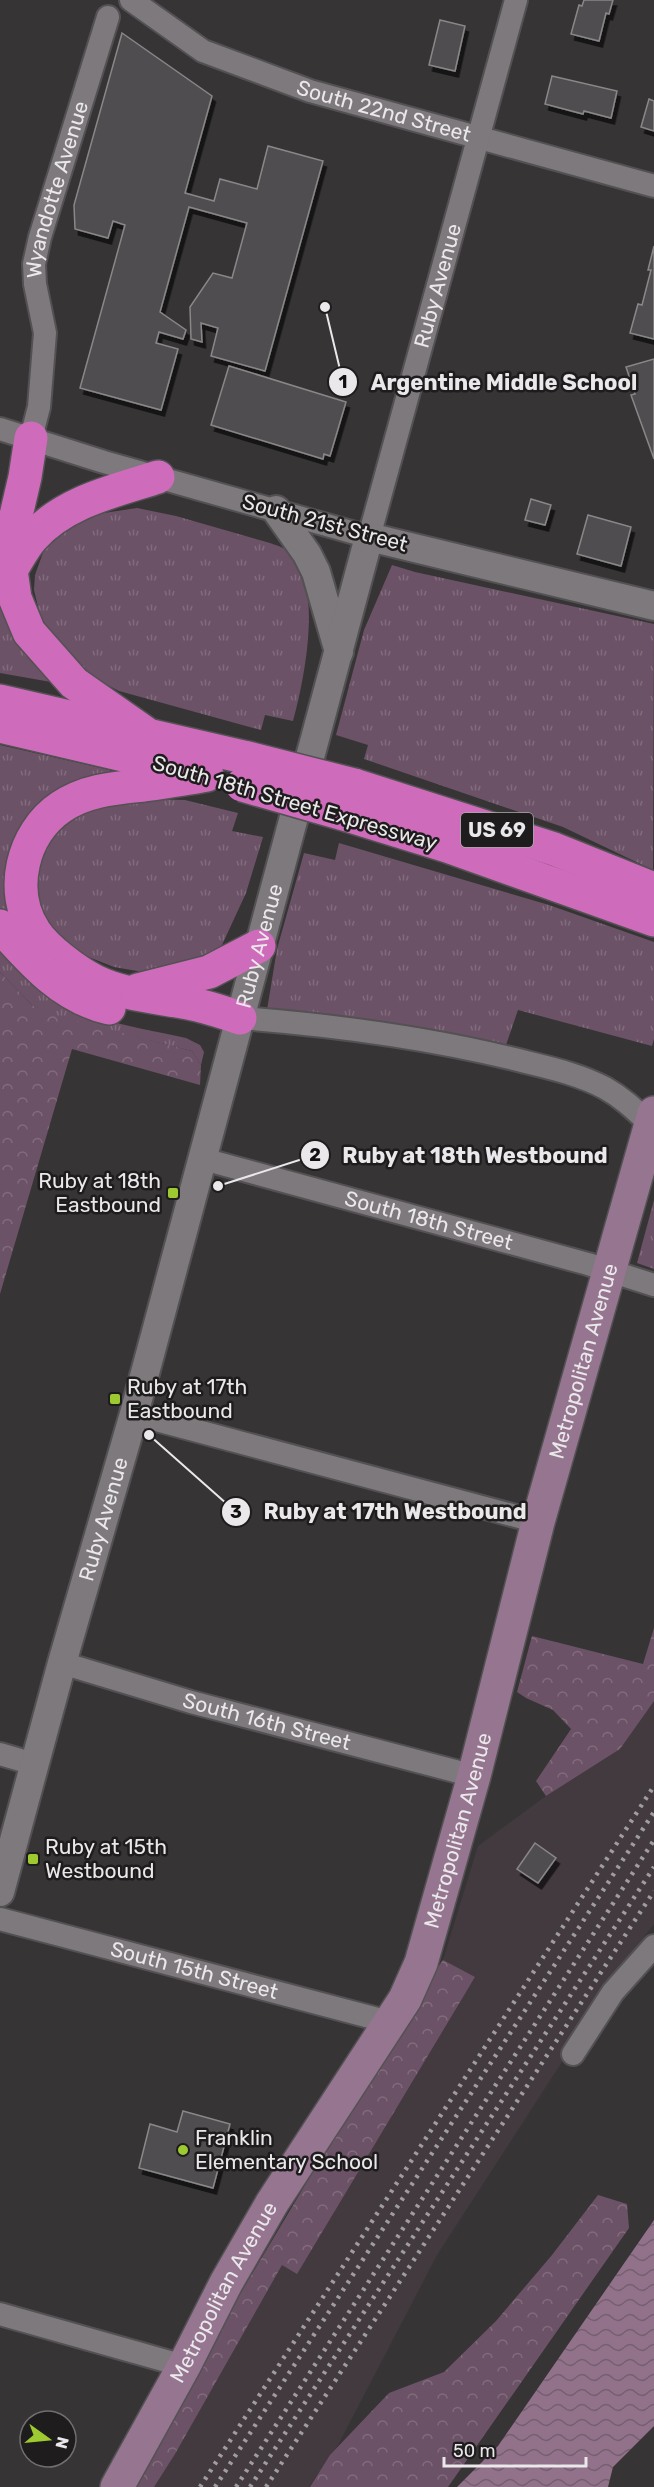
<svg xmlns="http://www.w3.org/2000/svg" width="654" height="2487" font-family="Rubik,sans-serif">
<defs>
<pattern id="grass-tufts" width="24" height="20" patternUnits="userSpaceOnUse" patternTransform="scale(1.5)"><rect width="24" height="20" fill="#6c5266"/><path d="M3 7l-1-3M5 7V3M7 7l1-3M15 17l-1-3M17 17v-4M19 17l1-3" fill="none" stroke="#816b7c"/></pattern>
<pattern id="forest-crowns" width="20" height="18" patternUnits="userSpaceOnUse" patternTransform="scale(1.5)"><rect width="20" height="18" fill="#6c5266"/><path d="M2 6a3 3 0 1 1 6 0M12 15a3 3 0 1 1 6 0" fill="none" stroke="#816b7c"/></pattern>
<pattern id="water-waves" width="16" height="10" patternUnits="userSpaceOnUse" patternTransform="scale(1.5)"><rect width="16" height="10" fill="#92718a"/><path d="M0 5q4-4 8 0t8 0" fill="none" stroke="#74606f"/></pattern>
<filter id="shadow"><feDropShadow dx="3.5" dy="6" stdDeviation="0" flood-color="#0009"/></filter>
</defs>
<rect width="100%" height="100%" fill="#373436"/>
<!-- built -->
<path fill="#433a40" d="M654,1700V1924L637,1946L437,2255L338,2445L309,2487H154L282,2265L475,1978L443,1960L478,1846L546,1796L620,1749Z"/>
<!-- grass -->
<g fill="url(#grass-tufts)">
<path d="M137,508L176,516L270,543C278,546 289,549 294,556C322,592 304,681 293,721L265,715L261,730L119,691L92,677L73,664L48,631L40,615L34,590L35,575L45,547L56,535L91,515Z"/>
<path d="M0,554L51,682L0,673Z"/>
<path d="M392,565L415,572L654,624L653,870L563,827L364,759L368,745L336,735L364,630Z"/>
<path d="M0,745L110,770V779L68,793L16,920L0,913Z"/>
<path d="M149,799L185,800L238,813L232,831L263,837L246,893L222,945L205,959L143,972L114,967L81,954L49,927L35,903L40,859L52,836L77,817L92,809Z"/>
<path d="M339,843L549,905L654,942V1039L652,1046L518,1010L506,1045L267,1010L277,949L304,853L335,860Z"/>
<path d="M0,946C13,961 26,980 41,991C84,1021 137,1027 186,1038L200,1045L204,1052L201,1065L192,1051L58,1017L32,1005L0,972Z"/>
<path d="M654,1200V1269L637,1263Z"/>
</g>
<!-- forest -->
<g fill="url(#forest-crowns)">
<path d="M0,972L32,1005L58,1016L192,1051L201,1065L200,1085L72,1049L0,1294Z"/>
<path d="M654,1628V1701L620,1749L546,1796L536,1781L571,1729L553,1710L526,1698L517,1692L532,1636L643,1664Z"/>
<path d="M443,1960L475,1977L297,2274L282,2265L175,2454L154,2487H125L422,1989Z"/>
<path d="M598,2195L627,2204L629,2228L448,2487H310L330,2455L389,2393L444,2372L496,2321L552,2255Z"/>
</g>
<!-- water -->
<path fill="url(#water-waves)" d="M654,2220V2426L613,2467L608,2487H457L498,2446Z"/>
<!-- building -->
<g fill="#504d4f" stroke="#8a8789" stroke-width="1.5" filter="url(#shadow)">
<path d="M584,0H613L609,14L606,13L599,41L571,34L579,5L582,6Z"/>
<path d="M440,20L465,26L455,71L429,65Z"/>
<path d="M122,33L212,96L185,193L214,201L220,179L257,189L268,146L323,161L265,371L211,356L218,328L201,323L202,342L191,339L190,307L213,273L232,278L247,223L189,207L160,312L186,330L183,339L159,332L156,343L178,349L161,410L80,388L125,225L113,221L108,238L75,229L74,205Z"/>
<path d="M552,76L617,91L611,118L584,111L583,114L545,104Z"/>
<path d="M649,99L654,101V131L641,127Z"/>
<path d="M654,246V339L630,333L638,304L642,305L651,270H648Z"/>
<path d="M654,359V459L631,395L635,394L626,367Z"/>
<path d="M229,366L346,402L330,456L324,454L323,459L211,425Z"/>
<path d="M531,499L551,505L545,525L525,520Z"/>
<path d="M588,515L631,527L621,566L577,554Z"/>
<path d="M535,1843L556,1858L538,1883L517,1869Z"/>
<path d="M183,2111L230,2124L213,2188L139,2168L150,2124L177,2132Z"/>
</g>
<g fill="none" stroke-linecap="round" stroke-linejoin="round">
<defs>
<g id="minor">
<path id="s1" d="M131,0L203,51L310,91L654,186"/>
<path id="s2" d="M0,429L104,462L369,537L516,0"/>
<path id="s3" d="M31,438L39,407L45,333L35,284L34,264L40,237L108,17"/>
<path d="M240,1018C332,1025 424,1037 514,1059C545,1067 577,1073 605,1088C623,1098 636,1111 651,1125"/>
<path id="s4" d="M203,1159L588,1264L654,1285"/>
<path d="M134,1414L538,1522"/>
<path id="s5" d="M62,1663L191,1702L474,1776"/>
<path d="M0,1754L34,1764"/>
<path id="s6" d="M0,1919L389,2022"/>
<path d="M573,2054L613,1992L654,1946"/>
<path d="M0,2314L184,2366"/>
</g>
<g id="tertiary">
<path d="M276,510L307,554L316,572L339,652"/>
<path id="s7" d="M0,1892L62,1663L134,1414L369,537L654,606"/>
</g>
<g id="secondary">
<path id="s8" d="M117,2487L184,2366L226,2283L272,2203L405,1999L421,1963L474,1776L538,1522L654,1113"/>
</g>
<g id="motorway">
<path d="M31,438L25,477L11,537V570L15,598L29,632L74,683L144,732"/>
<path d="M11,570C18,559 24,547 32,538C64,502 114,491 158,477"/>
<path d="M0,701L248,758"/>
<path d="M0,726L191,771"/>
<path d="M207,775C186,779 165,782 144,785C115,788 86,790 61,807C22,833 8,892 35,932C46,949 77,972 95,981C130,998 168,997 205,1007C217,1010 228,1014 240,1018"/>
<path d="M354,785L554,849L654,889"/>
<path d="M350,816L447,846L654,920"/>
<path d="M0,926C31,961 62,997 109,1008"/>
<path d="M138,990L209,972L259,946"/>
</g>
</defs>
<!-- minor casing -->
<use href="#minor" stroke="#535153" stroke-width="26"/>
<!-- tertiary casing -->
<use href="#tertiary" stroke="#535153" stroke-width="32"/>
<!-- secondary casing -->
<use href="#secondary" stroke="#535153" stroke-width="36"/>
<!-- motorway casing -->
<use href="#motorway" stroke="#535153" stroke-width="36"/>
<!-- minor -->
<use href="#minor" stroke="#7d797c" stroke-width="22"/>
<!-- tertiary -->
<use href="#tertiary" stroke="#7d797c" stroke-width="28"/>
<!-- secondary -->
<use href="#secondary" stroke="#95758f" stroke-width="33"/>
<!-- motorway -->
<use href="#motorway" stroke="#ce6bba" stroke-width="33"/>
<!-- rail -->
<g stroke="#9f9d9f" stroke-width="4.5" stroke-dasharray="3 6" stroke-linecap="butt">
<path d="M200,2487L654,1786"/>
<path d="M215,2487L654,1812"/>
<path d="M236,2487L654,1840"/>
<path d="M250,2487L654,1867"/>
<path d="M266,2487L654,1891"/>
</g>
<defs>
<g id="motorway-bridge">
<path d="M248,758L354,785"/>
<path d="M242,785L350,816"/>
</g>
</defs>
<!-- motorway-bridge casing -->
<use href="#motorway-bridge" stroke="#535153" stroke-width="36" stroke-linecap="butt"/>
<!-- motorway-bridge -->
<use href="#motorway-bridge" stroke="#ce6bba" stroke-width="33"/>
</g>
<!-- markers -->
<g fill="#9dca30" stroke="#1e1c1d" stroke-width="2">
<rect x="167" y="1187" width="12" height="12" rx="3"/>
<rect x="109" y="1393" width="12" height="12" rx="3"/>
<rect x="27" y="1853" width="12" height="12" rx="3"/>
<circle cx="183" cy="2150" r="6"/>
</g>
<g text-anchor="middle" stroke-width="5" stroke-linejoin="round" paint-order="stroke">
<!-- shield labels -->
<rect fill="#1e1c1d" stroke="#adabac" stroke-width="1.5" x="461" y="813" width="72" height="34" rx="4.5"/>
<g font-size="20" font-weight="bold" fill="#eae8ea">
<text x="497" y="837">US 69</text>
</g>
<!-- street labels -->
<g font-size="21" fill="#eae8ea" stroke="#1e1c1d">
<text dy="7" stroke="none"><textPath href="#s1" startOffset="279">South 22nd Street</textPath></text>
<text dy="7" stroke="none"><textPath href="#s3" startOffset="254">Wyandotte Avenue</textPath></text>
<text dy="7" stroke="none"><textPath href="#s2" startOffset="645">Ruby Avenue</textPath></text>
<text transform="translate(325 523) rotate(15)" y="7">South 21st Street</text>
<text transform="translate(295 803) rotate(16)" y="7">South 18th Street Expressway</text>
<text dy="7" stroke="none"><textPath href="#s7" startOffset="981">Ruby Avenue</textPath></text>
<text dy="7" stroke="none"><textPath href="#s4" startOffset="234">South 18th Street</textPath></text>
<text dy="7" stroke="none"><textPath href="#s8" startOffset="1230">Metropolitan Avenue</textPath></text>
<text dy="7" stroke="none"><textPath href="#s7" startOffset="387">Ruby Avenue</textPath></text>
<text dy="7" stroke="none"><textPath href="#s5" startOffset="213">South 16th Street</textPath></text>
<text dy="7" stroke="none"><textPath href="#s8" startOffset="744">Metropolitan Avenue</textPath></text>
<text dy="7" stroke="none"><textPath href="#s6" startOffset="201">South 15th Street</textPath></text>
<text dy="7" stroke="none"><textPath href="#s8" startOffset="222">Metropolitan Avenue</textPath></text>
</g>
<!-- poi labels -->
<g font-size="21" fill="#eae8ea" stroke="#1e1c1d" text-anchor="start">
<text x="161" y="1188" text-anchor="end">Ruby at 18th<tspan x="161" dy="24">Eastbound</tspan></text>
<text x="127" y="1394">Ruby at 17th<tspan x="127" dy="24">Eastbound</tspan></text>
<text x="45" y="1854">Ruby at 15th<tspan x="45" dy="24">Westbound</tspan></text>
<text x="195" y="2145">Franklin<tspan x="195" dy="24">Elementary School</tspan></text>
</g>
</g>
<!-- callouts -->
<path fill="none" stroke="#eae8ea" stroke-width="2" d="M325 307L343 382M218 1186L315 1155M149 1435L236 1512"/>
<g fill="#eae8ea" stroke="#1e1c1d" stroke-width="2">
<circle cx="325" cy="307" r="6"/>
<circle cx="218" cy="1186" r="6"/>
<circle cx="149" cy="1435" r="6"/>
<circle cx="343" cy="382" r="15"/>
<circle cx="315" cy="1155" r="15"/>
<circle cx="236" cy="1512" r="15"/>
</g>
<g font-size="18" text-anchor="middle" font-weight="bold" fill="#111">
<text x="343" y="388">1</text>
<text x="315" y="1161">2</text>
<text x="236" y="1518">3</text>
</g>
<g font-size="22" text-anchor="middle" font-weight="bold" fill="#eae8ea" stroke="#1e1c1d" stroke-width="5" stroke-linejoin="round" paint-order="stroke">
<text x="504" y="390">Argentine Middle School</text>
<text x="475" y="1163">Ruby at 18th Westbound</text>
<text x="395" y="1519">Ruby at 17th Westbound</text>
</g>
<!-- north arrow -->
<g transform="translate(48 2439) rotate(105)"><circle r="28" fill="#1e1c1d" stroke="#706e6f" stroke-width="1.5"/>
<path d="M0-4.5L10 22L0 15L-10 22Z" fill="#9dca30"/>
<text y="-9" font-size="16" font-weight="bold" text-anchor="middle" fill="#eae8ea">N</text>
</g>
<!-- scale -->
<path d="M444 2457v9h142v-9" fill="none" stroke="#eae8ea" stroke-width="3"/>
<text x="453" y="2457" font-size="18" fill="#eae8ea" stroke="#1e1c1d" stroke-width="4.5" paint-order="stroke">50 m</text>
</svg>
